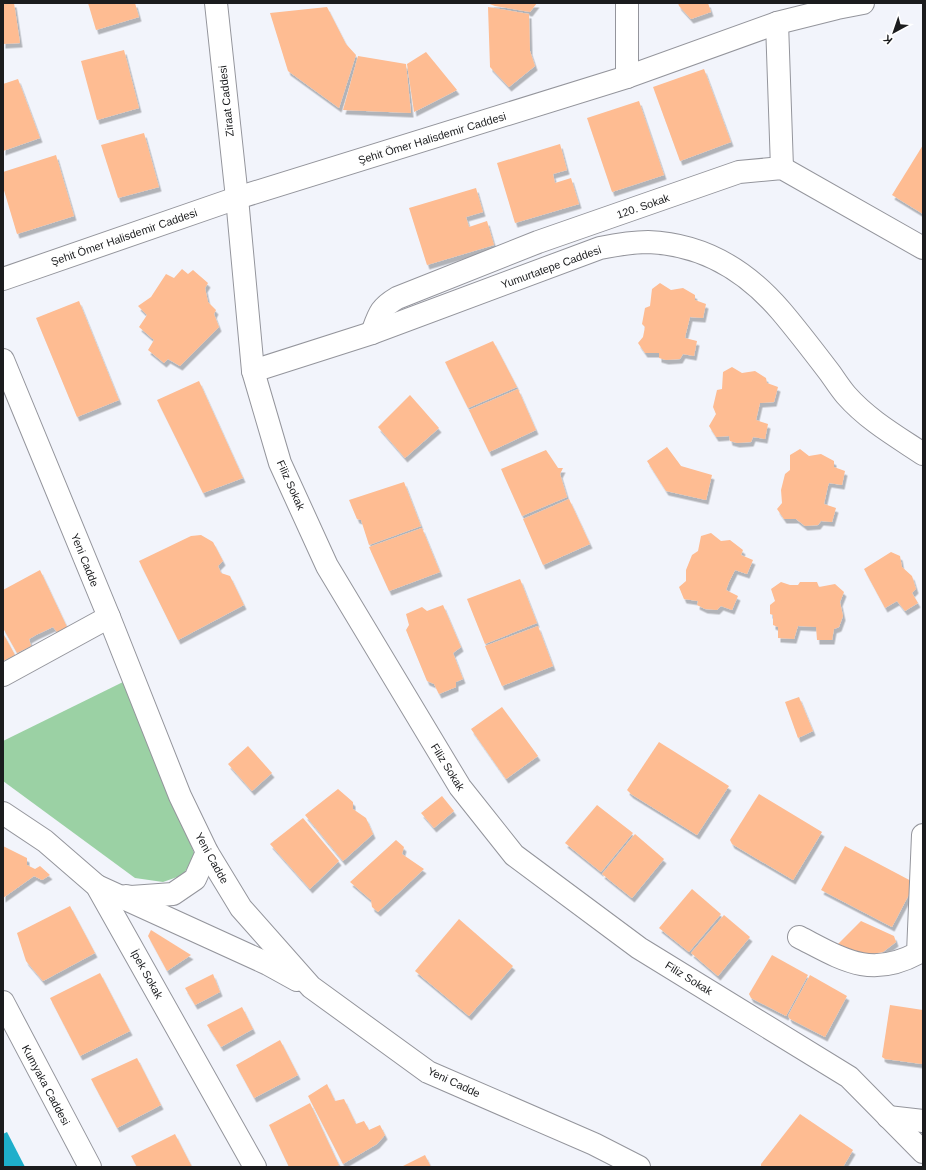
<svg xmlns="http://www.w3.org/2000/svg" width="926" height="1170" font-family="Helvetica,sans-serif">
<defs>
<filter id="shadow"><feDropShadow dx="2.5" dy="4.5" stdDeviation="0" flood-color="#0004"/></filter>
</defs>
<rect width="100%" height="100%" fill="#f2f4fb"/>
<!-- green -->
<path fill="#9bd1a4" d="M123,682L195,855L183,875L163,882L135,878L3,781V741Z"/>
<!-- water -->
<path fill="#1eafcb" d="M7,1132L25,1167H3V1134Z"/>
<!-- building -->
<g fill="#febc92" filter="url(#shadow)">
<path d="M3,3H14L20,43L3,44Z"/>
<path d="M88,3H135L139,17L96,30Z"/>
<path d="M487,3H537L530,12L495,6Z"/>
<path d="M678,3H708L711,12L691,19L679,6Z"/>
<path d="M327,7L346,44L356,55L339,108L288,71L270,13Z"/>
<path d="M488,7L529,14L530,51L535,66L509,87L490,67Z"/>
<path d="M124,50L139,108L97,120L81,61Z"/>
<path d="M426,52L457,90L414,112L407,64Z"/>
<path d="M358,56L406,64L411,113L343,110Z"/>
<path d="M704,69L731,142L680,161L653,87Z"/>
<path d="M18,79L40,138L3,151V84Z"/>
<path d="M639,101L664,175L612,192L587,118Z"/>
<path d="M144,133L159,187L118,198L101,145Z"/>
<path d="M560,144L567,170L553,174L555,183L571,178L579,204L515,223L497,163Z"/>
<path d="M923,145V214L892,195Z"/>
<path d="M56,155L74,216L17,234L3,187V172Z"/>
<path d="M476,188L483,212L466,217L469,227L487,221L494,245L427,265L409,208Z"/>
<path d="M182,269L188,274L193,270L208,283L205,288L208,302L216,310L214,314L219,327L180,366L168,359L164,363L148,350L154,340L139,327L147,315L138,306L151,297L166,274L174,278Z"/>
<path d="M660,283L671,290L683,288L695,295V300L706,304L703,318L690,317L686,333L685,338L697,341L694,356L683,354L680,359L666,360L659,358V353H645L638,343L643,337L645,327L642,324L645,308L650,306L652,289Z"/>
<path d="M79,301L119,400L77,417L36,318Z"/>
<path d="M493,341L517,387L468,408L445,362Z"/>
<path d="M732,367L742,373L755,371L766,378L767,383L778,387L774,402L760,403L756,420L768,424L765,439L753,437L751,442L737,443L730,441L729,436L716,437L709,426L716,414L713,407L717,390L722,389L723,372Z"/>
<path d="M199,381L243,478L203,493L157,400Z"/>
<path d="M518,389L536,430L489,452L469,410Z"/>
<path d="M410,395L439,428L405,458L378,427Z"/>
<path d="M667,447L681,466L712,475L706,500L666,491L647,461Z"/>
<path d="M800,449L809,456L821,454L834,461V467L845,471L842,485L829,483L828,486L824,504L836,508L832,522L821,521L818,525L805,526L796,519H784L777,509L782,503L781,490L785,474L790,470V455Z"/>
<path d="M546,450L558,468H563L560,474L567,497L522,516L501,469Z"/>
<path d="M404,482L421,526L369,545L361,520L357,519L349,500Z"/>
<path d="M569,499L590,544L543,565L523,519Z"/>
<path d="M422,528L440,572L389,591L369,547Z"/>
<path d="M711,533L721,541L730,540L743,550L741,555L753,560L747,574L735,570L729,582L726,590L738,596L732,610L721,606L717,610L705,609L697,605L698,601L684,599L679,587L686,581V570L692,555L698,551L701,536Z"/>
<path d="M201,535L213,542L223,561L218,566L221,573L230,576L244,605L178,640L139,561L191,536Z"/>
<path d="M891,552L900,556L902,567L912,576L916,589L912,593L918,603L905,611L897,601L885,608L864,569Z"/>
<path d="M40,570L67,627L57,632L53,627L36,635L29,639L31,646L17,653L3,628V590Z"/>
<path d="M520,579L537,623L485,644L467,599Z"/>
<path d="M781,582L790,585H798L800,582H817L819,587L835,584L844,592L840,602L843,616L839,627L834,629L832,640H817L816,627L798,626L794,639L778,638V627L773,625V615L770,614V605L775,601L771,589Z"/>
<path d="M443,605L461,647L453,653L463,679L456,682V687L439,694L434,684L427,681L406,630L409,625L406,614L422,607L427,611Z"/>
<path d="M538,626L553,666L502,686L485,646Z"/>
<path d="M3,633L15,655L3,661Z"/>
<path d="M799,697L813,731L798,738L785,702Z"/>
<path d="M502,707L538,756L506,779L471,729Z"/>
<path d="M659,742L729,786L697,835L631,794L627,790Z"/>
<path d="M248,746L272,773L252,791L228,764Z"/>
<path d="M338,789L353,802V809L366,818L373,834L343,861L305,815Z"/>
<path d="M759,794L822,832L793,880L732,844L730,840Z"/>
<path d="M442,796L454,811L434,828L421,813Z"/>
<path d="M597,805L633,833L601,872L565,843Z"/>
<path d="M303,818L339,861L310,889L270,844Z"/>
<path d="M635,834L664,859L632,898L602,874Z"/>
<path d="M396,840L404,847L402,854L424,869L378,912L372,907L371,900L350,882Z"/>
<path d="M3,846L27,858V865L35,869L40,866L50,875L42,880L34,876L3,898Z"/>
<path d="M845,846L915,883L892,927L821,890Z"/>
<path d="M692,889L721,914L689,952L659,928Z"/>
<path d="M70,906L95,953L43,981L26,961L17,933Z"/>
<path d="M724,915L750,937L718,976L691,953Z"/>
<path d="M459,919L513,966L469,1016L415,971Z"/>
<path d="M861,921L894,936L896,942L883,952L866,955L838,944Z"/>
<path d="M151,930L191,955L167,971L148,936Z"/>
<path d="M772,955L808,975L786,1016L751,998L749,994Z"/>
<path d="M100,973L130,1031L80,1056L50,998Z"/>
<path d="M213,974L220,992L195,1005L185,988Z"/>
<path d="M810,975L847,996L825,1037L790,1019L788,1016Z"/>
<path d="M890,1005L923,1010V1053L922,1064L885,1059L882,1057Z"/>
<path d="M242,1007L253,1029L221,1047L207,1025Z"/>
<path d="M280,1040L298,1075L254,1098L236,1065Z"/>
<path d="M137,1058L161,1105L117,1128L91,1079Z"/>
<path d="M327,1084L335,1101L344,1099L356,1124L364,1121L369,1130L380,1125L385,1135L377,1144L343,1164L308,1096Z"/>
<path d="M310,1103L339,1165L335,1167H289L269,1125Z"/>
<path d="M800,1114L853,1150L843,1167H761V1164Z"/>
<path d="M175,1134L192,1167H137L131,1156Z"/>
<path d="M425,1155L431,1167H401Z"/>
</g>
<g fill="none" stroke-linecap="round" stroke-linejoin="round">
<defs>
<g id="minor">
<path d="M216,3L237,198L253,371L280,463L327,566L460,787L514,855L639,948L849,1077L923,1152"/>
<path d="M777,23L782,168"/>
<path d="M627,77V3"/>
<path d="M3,279L237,198L627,77L777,23L837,8L863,3"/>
<path d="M372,333C379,314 380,308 397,298L538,242L739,172L782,168L923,248"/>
<path d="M3,360L109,617L180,796L207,852L241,908L311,987L428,1072L594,1144L639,1167"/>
<path d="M253,371L372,333L600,248C615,245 631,242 648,242C703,244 746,270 781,311C798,331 814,352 830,373C835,380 840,388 846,395C868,420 896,436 923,454"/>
<path d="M3,675L109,617"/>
<path d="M3,813L45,841L97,886L255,1167"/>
<path d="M97,886L268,964L297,980"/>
<path d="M126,896L131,897L173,894L195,879L207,852"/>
<path d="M799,937C842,959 870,979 918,953L923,835"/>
<path d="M888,1117L923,1121"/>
</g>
<path id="major" d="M3,1002L90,1167"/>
</defs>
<!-- minor casing -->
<use href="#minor" stroke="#94959c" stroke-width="24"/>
<!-- major casing -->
<use href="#major" stroke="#94959c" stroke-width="24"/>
<!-- minor -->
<use href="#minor" stroke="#fff" stroke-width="22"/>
<!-- major -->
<use href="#major" stroke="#fff" stroke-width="22"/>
</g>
<g text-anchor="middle" stroke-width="4" stroke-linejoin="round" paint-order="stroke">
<!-- street labels -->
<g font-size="11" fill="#1b1c1e" stroke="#fff">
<text transform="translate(226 101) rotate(-96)" y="4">Ziraat Caddesi</text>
<text transform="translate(432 138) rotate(-17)" y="4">Şehit Ömer Halisdemir Caddesi</text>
<text transform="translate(643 206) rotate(-19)" y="4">120. Sokak</text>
<text transform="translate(124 237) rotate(-19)" y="4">Şehit Ömer Halisdemir Caddesi</text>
<text transform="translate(551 267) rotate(-20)" y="4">Yumurtatepe Caddesi</text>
<text transform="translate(291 485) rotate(66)" y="4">Filiz Sokak</text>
<text transform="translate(85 560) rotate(68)" y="4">Yeni Cadde</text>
<text transform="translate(448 767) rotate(58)" y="4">Filiz Sokak</text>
<text transform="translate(212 858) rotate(61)" y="4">Yeni Cadde</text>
<text transform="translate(147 974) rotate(61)" y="4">İpek Sokak</text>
<text transform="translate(689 978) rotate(32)" y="4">Filiz Sokak</text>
<text transform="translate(454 1082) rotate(25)" y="4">Yeni Cadde</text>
<text transform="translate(46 1085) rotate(62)" y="4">Kumyaka Caddesi</text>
</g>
</g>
<!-- border -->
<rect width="926" height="1170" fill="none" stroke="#1b1c1e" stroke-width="8"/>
<!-- north arrow -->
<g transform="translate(894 32) rotate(220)" stroke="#ffffff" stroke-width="3" paint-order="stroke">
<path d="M0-3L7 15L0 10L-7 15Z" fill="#1b1c1e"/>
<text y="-6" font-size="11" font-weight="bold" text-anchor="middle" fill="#1b1c1e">K</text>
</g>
</svg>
